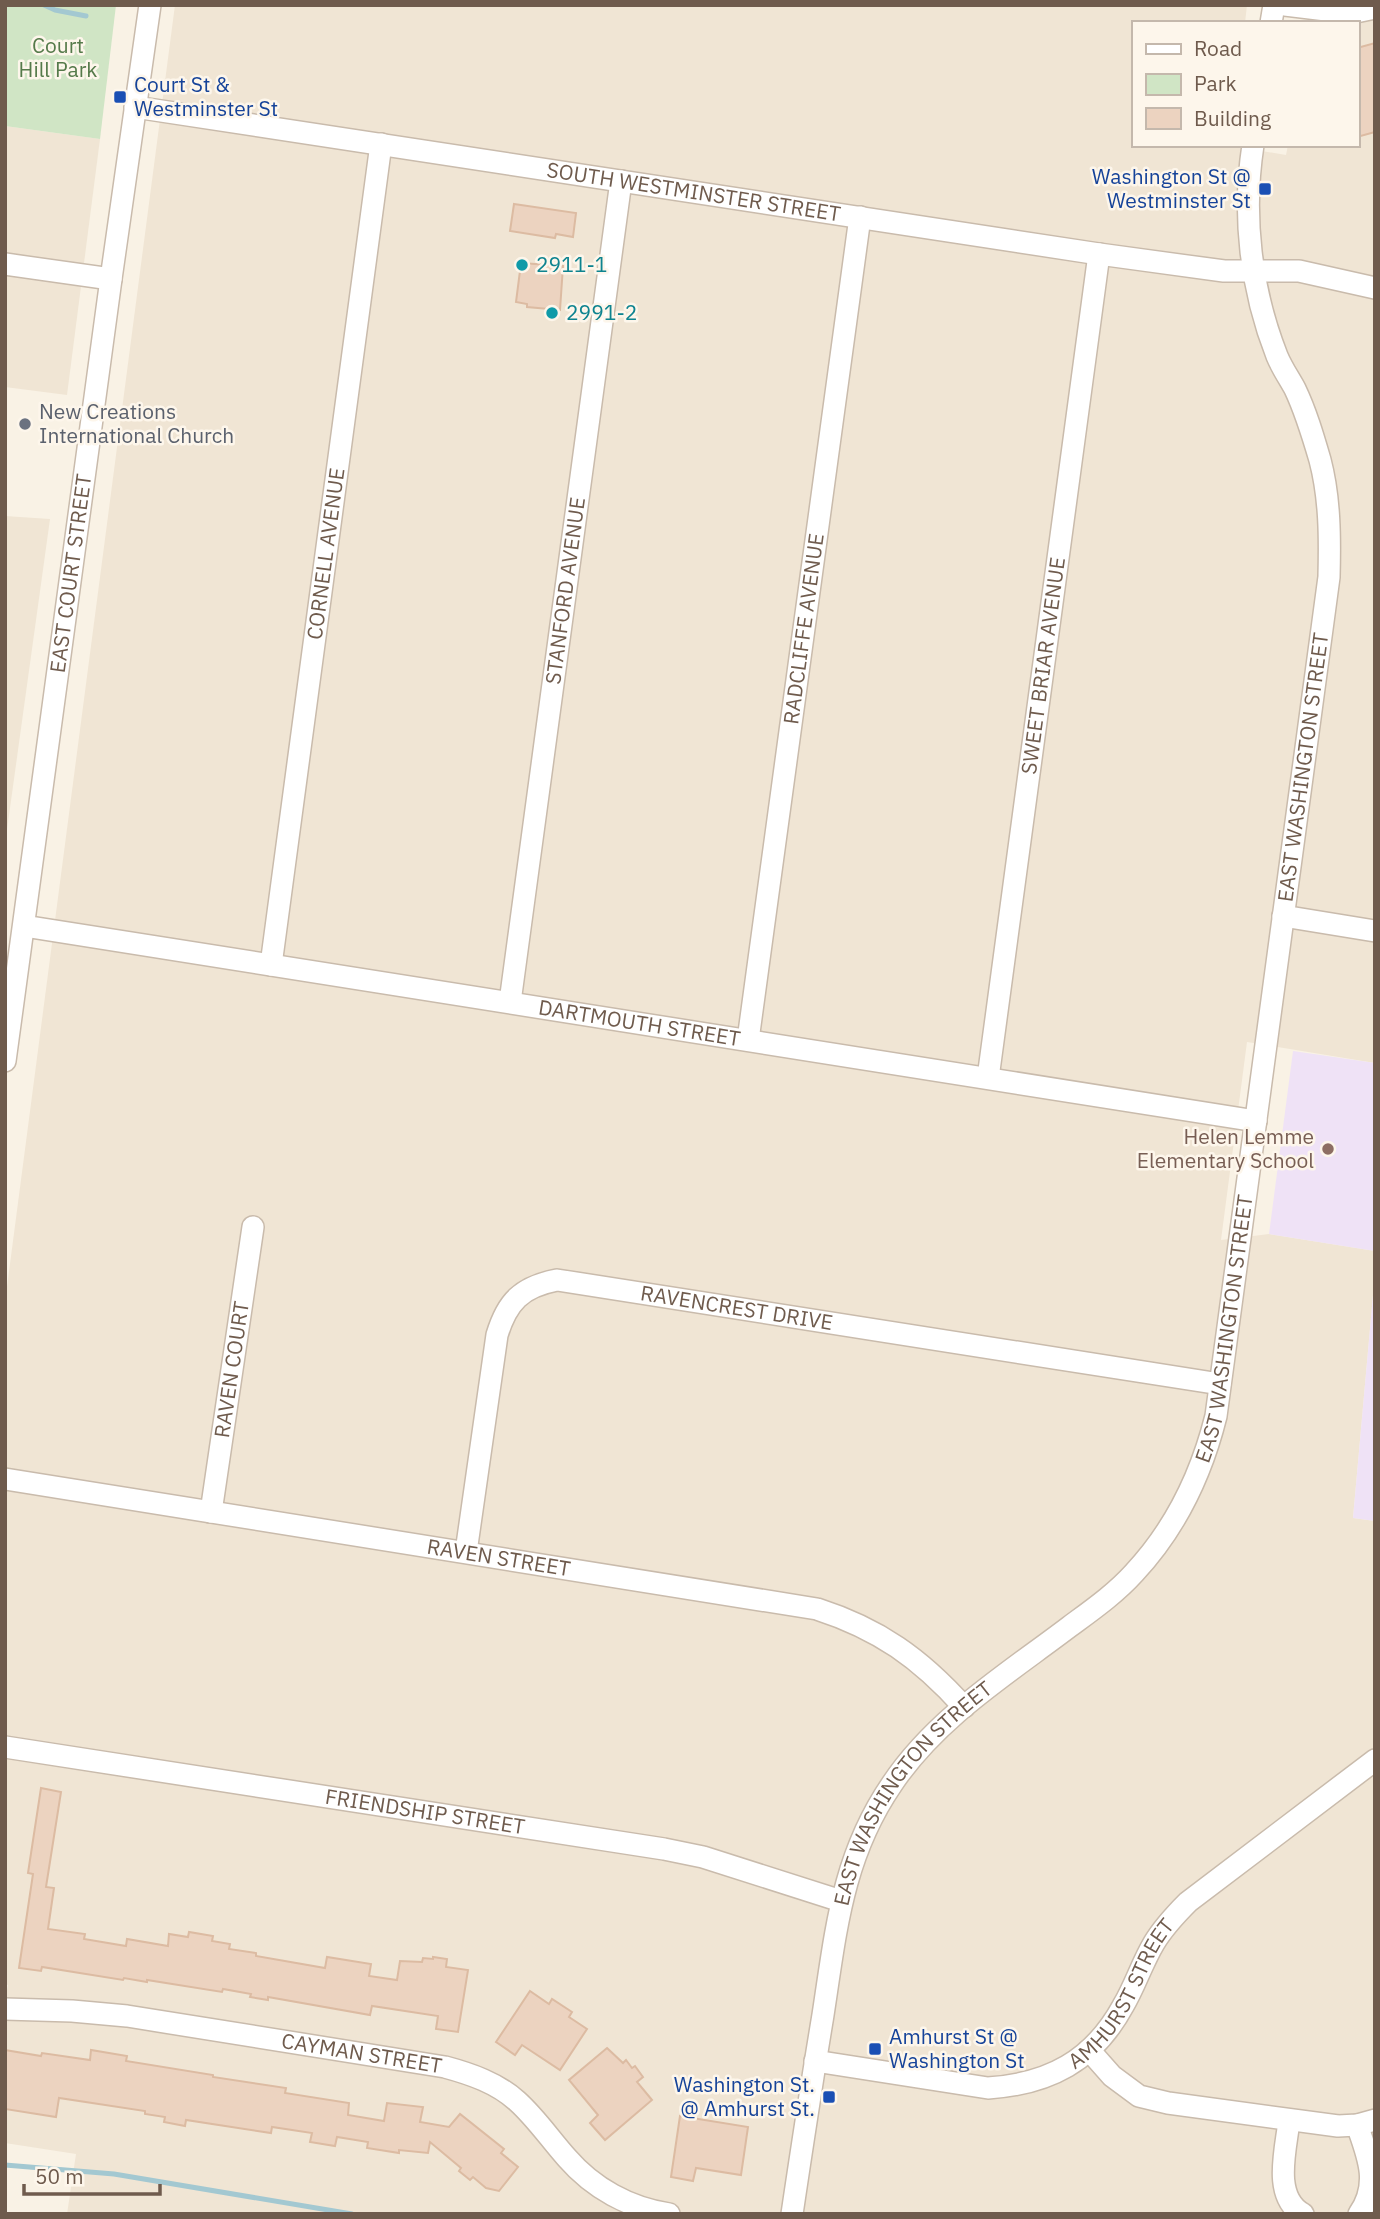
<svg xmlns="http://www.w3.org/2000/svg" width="1380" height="2219" font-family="'IBM Plex Sans',sans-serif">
<rect width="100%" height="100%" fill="#f9f2e5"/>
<!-- residential -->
<g fill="#f0e5d4">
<path d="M175,5H1247L1245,23H1133V145H1227L1286,155L1288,145H1357V23H1308L1311,5H1375V1063L1247,1042L1221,1240L1269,1234L1375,1251V1273L1353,1518L1375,1521V2214H67L76,2154L5,2143V2000L8,1985L5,1984V1302Z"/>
<path d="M5,126L100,139L67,395L5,387Z"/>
<path d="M5,516L50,519L5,844Z"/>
</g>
<!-- education -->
<g fill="#efe2f6">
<path d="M1293,1051L1375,1063V1251L1269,1234Z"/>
<path d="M1375,1273V1521L1353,1518Z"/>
</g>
<!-- green -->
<path fill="#d0e5c5" d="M5,5H116L100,139L5,126Z"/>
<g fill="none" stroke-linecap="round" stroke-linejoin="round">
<!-- stream -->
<g stroke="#a3c8d1" stroke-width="5">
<path d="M44,5L55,10L86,16"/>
<path d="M5,2165L114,2174L352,2214"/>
</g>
</g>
<!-- building -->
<g fill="#ecd3c0" stroke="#dcbba2" stroke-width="2">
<path d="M1375,43V132L1357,137V48Z"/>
<path d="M514,204L576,213L573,237L556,234L555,238L510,231Z"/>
<path d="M521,263L563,266L560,310L527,307V304L516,302Z"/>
<path d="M41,1788L61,1792L46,1887L54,1888L48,1929L85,1934L84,1939L126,1946L127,1939L168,1946L169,1934L188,1937L189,1932L213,1936L212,1941L230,1944L229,1949L256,1953V1956L325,1968L327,1957L371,1964L369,1976L397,1980L400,1961L422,1962L423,1958L433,1959V1957L447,1959L446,1967L468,1970L458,2032L436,2029L438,2016L372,2006L370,2015L268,1997V2000L250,1997L251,1994L223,1989L222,1992L147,1980V1982L124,1978L123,1980L42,1967L41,1971L19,1968L33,1874L28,1873Z"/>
<path d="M530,1991L549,2004L552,1999L572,2012L569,2017L587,2029L560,2070L522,2045L515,2055L496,2042Z"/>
<path d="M607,2048L623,2063L626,2060L632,2068L635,2066L643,2077L637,2082L652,2100L605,2140L590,2123L598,2115L569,2080Z"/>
<path d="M5,2050L41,2056L42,2053L90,2060L91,2050L127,2056L126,2061L213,2075V2077L286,2088L285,2093L349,2103L348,2115L384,2121L387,2103L423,2107L420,2122L449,2127L460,2114L504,2149L501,2153L518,2167L499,2191L486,2188L473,2177L470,2180L459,2171L461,2168L430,2142L428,2153L399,2150V2153L367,2148L368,2142L337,2137L335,2146L310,2142L312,2133L272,2127L271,2133L186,2120L185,2126L164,2122L165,2117L145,2114V2111L59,2098L56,2117L5,2109Z"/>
<path d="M680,2116L748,2127L741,2175L696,2168L693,2181L671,2177Z"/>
</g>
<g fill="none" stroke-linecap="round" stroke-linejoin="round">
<defs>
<g id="minor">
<path d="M1285,5L1351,13L1375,8"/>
<path d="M1271,23L1274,5"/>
<path id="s1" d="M135,107L1099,254L1224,271H1299L1375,288"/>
<path d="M5,264L111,279"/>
<path d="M1283,916L1375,931"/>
<path id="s2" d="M24,926L1256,1121"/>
<path id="s3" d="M271,965L381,144"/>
<path id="s4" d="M510,1002L621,181"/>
<path id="s5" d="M748,1040L860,217"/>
<path id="s6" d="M5,1061L111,279L150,5"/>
<path id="s7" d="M988,1078L1099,254"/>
<path id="s8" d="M5,1479L817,1609C879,1629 920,1658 964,1707"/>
<path id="s9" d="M211,1512L253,1227"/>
<path id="s10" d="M466,1552L497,1335C507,1302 521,1287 557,1280L1220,1384"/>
<path id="s11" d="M5,1747L664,1849L703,1857L841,1901"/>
<path id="s12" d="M5,2009L72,2011L127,2016L445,2067C471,2074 497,2083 517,2101C536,2118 550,2139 567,2158C593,2188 629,2208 669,2214"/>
<path d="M1089,2050L1112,2076L1139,2096L1168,2103L1338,2126L1357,2125L1375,2120"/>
<path id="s13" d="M815,2061L988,2088C1049,2084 1093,2061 1123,2006C1135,1986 1142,1963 1154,1943C1163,1928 1175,1915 1188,1902L1375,1760"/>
<path d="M1289,2121C1286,2149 1272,2197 1303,2214"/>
<path d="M1357,2125C1368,2156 1380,2184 1359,2214"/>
<path id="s14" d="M792,2214C802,2147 812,2081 823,2015C836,1931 842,1857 892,1784C936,1718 1007,1674 1069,1627C1092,1610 1115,1594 1134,1573C1176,1528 1201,1476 1216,1416L1329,577C1330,538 1330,498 1320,460C1313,436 1306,412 1295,389C1289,378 1282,368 1277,356C1251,290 1242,216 1253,145"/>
</g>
</defs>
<!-- minor casing -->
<use href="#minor" stroke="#c9bbac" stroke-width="24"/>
<!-- minor -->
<use href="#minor" stroke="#fff" stroke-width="21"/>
</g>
<!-- markers -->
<g fill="#1a4fb4" stroke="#fdf6eb" stroke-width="2.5">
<rect x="113" y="90" width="14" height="14" rx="3.5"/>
<rect x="1258" y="182" width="14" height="14" rx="3.5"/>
<rect x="868" y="2042" width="14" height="14" rx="3.5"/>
<rect x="822" y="2090" width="14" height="14" rx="3.5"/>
</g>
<g fill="#0f9aa8" stroke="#fdf6eb" stroke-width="2.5">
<circle cx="522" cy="265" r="7"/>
<circle cx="552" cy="313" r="7"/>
</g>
<circle fill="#6b7280" stroke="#fdf6eb" stroke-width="2.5" cx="25" cy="424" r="7"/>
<circle fill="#8d6e63" stroke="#fdf6eb" stroke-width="2.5" cx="1328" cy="1149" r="7"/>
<g text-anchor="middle" stroke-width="5" stroke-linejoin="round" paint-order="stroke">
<!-- park labels -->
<g font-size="21" fill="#557a4a" stroke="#fdf6eb">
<text x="58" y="53">Court<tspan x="58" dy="24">Hill Park</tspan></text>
</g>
<!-- transit labels -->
<g font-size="21" fill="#164399" stroke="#fdf6eb" text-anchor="start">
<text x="134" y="92">Court St &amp;<tspan x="134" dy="24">Westminster St</tspan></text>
<text x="1251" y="184" text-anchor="end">Washington St @<tspan x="1251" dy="24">Westminster St</tspan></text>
<text x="889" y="2044">Amhurst St @<tspan x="889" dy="24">Washington St</tspan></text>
<text x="815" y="2092" text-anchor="end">Washington St.<tspan x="815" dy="24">@ Amhurst St.</tspan></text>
</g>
<!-- street labels -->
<g font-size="21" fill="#6f5b4d" stroke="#fdf6eb">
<text dy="7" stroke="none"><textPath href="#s1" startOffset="565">SOUTH WESTMINSTER STREET</textPath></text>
<text dy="7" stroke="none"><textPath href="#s3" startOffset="415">CORNELL AVENUE</textPath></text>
<text dy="7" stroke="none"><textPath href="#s6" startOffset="492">EAST COURT STREET</textPath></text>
<text dy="7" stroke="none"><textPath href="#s4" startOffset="415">STANFORD AVENUE</textPath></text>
<text dy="7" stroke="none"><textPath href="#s5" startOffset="415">RADCLIFFE AVENUE</textPath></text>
<text dy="7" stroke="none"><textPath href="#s7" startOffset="416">SWEET BRIAR AVENUE</textPath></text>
<text dy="7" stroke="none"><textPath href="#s14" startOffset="1601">EAST WASHINGTON STREET</textPath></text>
<text dy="7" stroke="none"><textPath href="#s2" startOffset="623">DARTMOUTH STREET</textPath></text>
<text dy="7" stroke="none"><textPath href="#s10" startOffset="488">RAVENCREST DRIVE</textPath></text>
<text dy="7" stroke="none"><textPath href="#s14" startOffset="1034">EAST WASHINGTON STREET</textPath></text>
<text dy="7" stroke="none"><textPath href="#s9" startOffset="144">RAVEN COURT</textPath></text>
<text dy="7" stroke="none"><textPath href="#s8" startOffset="500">RAVEN STREET</textPath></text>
<text dy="7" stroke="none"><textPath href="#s14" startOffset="448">EAST WASHINGTON STREET</textPath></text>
<text dy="7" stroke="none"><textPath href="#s11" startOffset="425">FRIENDSHIP STREET</textPath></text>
<text dy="7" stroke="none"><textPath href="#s13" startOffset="350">AMHURST STREET</textPath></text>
<text dy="7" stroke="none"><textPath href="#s12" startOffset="360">CAYMAN STREET</textPath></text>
</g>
<!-- culture labels -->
<g font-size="21" fill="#0d838f" stroke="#fdf6eb" text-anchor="start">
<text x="536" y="272">2911-1</text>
<text x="566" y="320">2991-2</text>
</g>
<!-- worship labels -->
<g font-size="21" fill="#5b616d" stroke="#fdf6eb" text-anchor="start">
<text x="39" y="419">New Creations<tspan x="39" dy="24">International Church</tspan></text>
</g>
<!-- education labels -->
<g font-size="21" fill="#785e54" stroke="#fdf6eb" text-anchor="end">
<text x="1314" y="1144">Helen Lemme<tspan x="1314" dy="24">Elementary School</tspan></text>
</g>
</g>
<!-- border -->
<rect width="1380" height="2219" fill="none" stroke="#6f5b4d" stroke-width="14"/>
<!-- legend -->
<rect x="1132" y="21" width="228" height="126" fill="#fdf6eb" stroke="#c4b8ac" stroke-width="2"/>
<rect x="1146" y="44" width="35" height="10" fill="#ffffff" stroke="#c4b8ac" stroke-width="2"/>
<text x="1194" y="56" font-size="21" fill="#6f5b4d">Road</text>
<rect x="1146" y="74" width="35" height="21" fill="#d0e5c5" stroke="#c4b8ac" stroke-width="2"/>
<text x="1194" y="91" font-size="21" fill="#6f5b4d">Park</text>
<rect x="1146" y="108" width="35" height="21" fill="#ecd3c0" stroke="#c4b8ac" stroke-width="2"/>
<text x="1194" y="126" font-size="21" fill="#6f5b4d">Building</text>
<!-- scale -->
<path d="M24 2184v10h136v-10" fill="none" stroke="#6f5b4d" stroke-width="3.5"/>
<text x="35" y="2184" font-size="21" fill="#6f5b4d" stroke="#fdf6eb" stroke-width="5" paint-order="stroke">50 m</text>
</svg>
